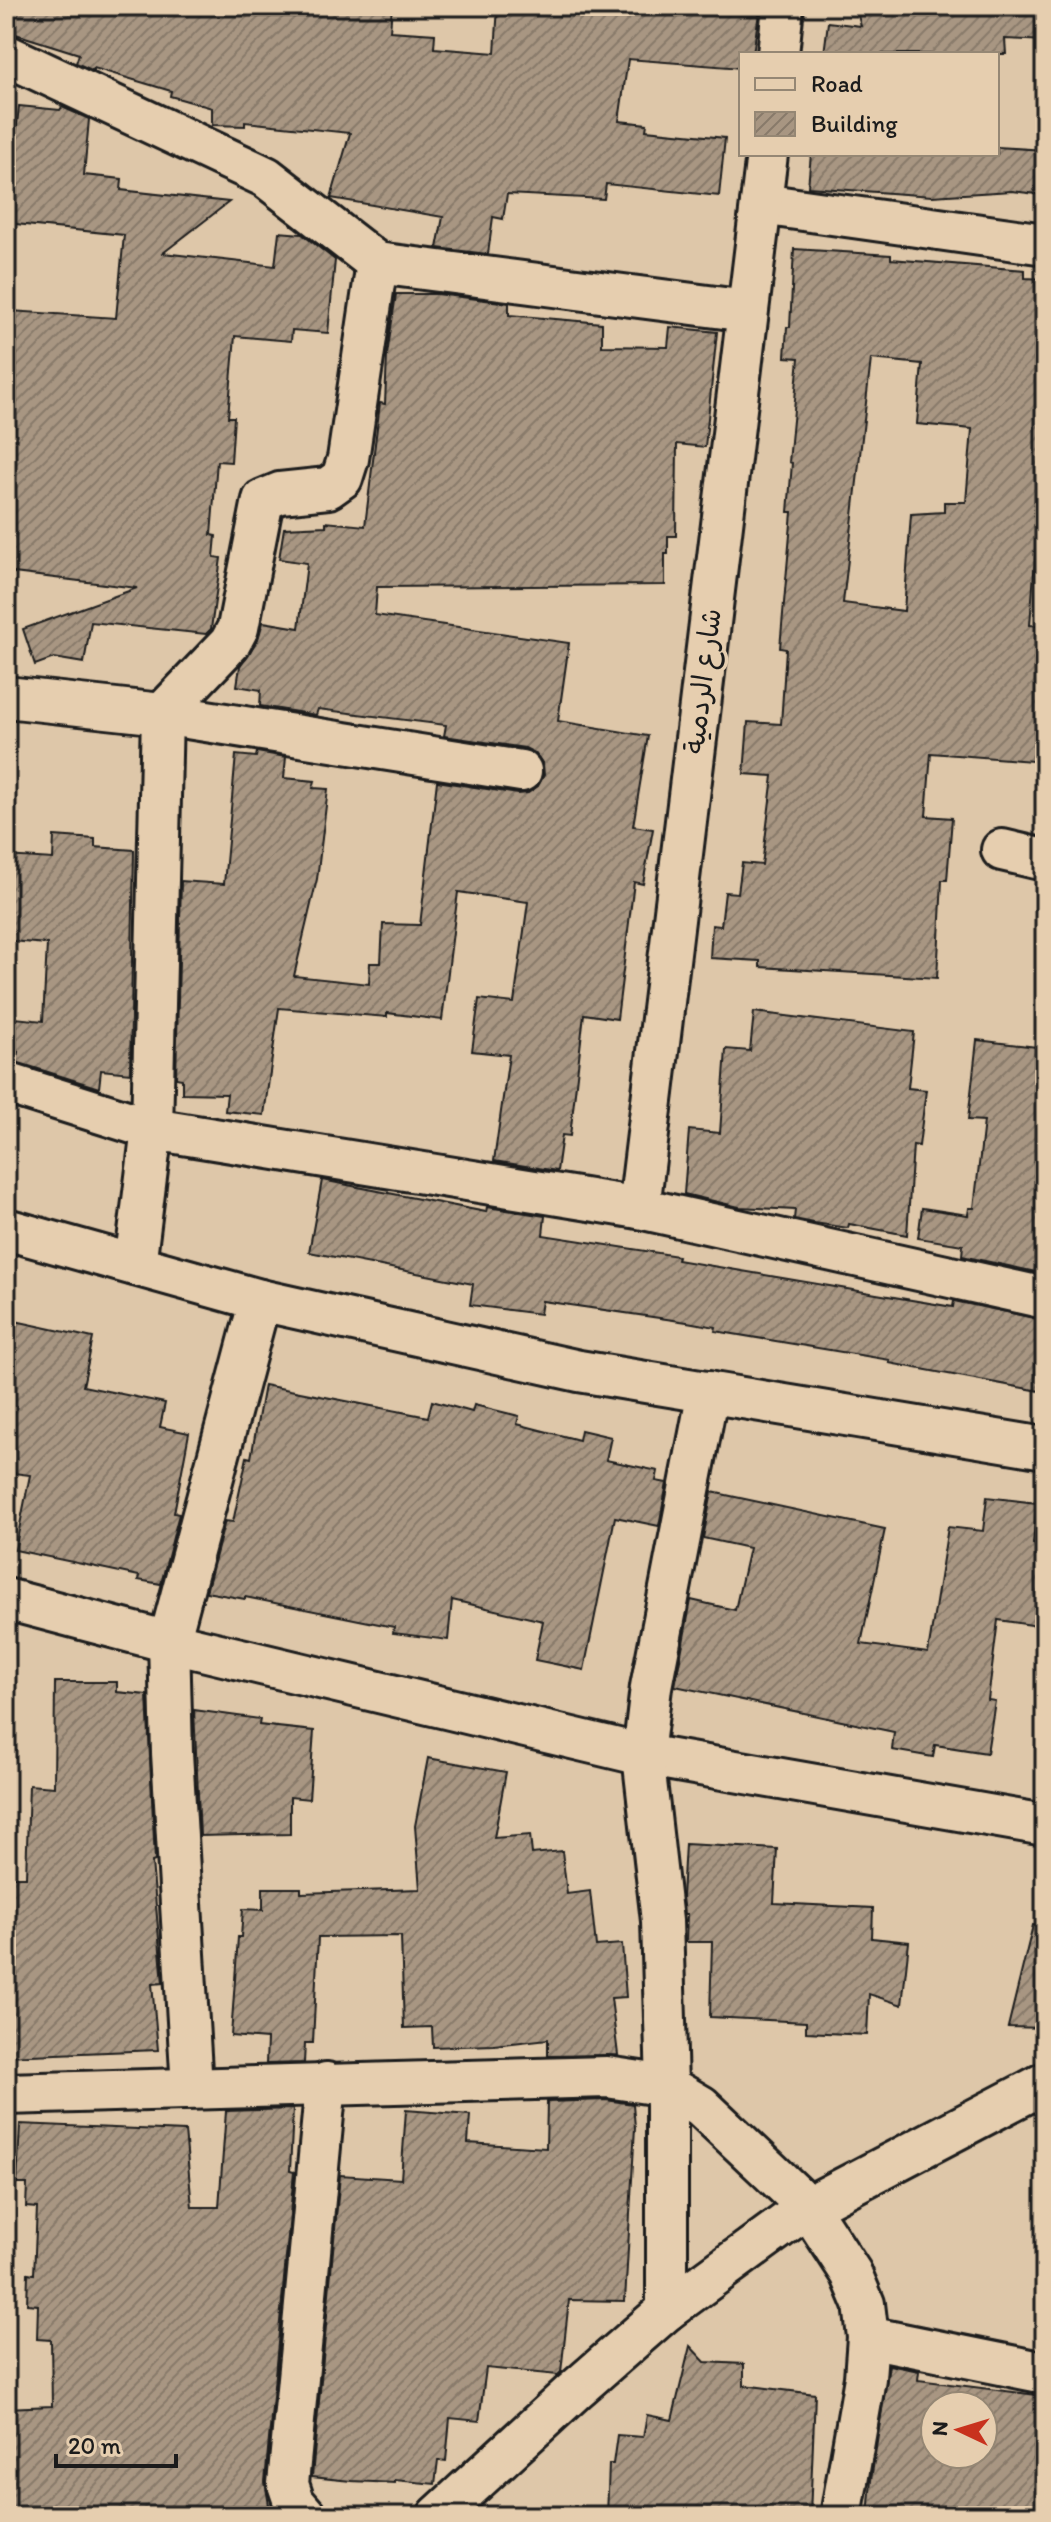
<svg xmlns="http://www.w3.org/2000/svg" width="1051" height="2522" font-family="Itim,'Playpen Sans Arabic',sans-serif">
<defs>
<pattern id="building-hatch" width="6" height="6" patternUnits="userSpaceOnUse" patternTransform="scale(2)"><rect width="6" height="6" fill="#a89682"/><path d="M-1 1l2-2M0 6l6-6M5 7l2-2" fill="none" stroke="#887a6a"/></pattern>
</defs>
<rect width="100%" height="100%" fill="#dec7a9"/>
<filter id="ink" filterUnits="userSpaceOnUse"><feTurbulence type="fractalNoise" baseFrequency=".0125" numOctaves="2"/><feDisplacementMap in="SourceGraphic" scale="16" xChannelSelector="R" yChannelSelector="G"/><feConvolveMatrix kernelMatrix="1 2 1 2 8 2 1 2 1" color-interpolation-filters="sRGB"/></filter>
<g filter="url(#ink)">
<!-- building -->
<g fill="url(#building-hatch)" stroke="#1c1c1c" stroke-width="2" fill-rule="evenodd">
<path d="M6,6H113V9L169,13L171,6L279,10L280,6H392L390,31L435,34L434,48L495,53L498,6L540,8V6H760L753,54H741V68L628,59L619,121L647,124L646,130L725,138L719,196L606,184L604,199L507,194L503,219L493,217L488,254L437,248L443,217L331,198L350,133L245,122V126L212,125V108L170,96L171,91L94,68V71L76,63L79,54L6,31Z"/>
<path d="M855,6H1045V41L1005,39L1006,54H824L828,22L861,26Z"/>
<path d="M19,106L60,110L62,107L89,119L84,175L122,179L121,190L229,202L163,253L275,266L279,232L302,234L335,260L328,333L292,330L291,341L235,336L228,417H234L231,462L217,461L211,535L216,536L214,557L221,558L211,629L206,634L91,622L84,663L54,658L35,665L23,629L137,588L6,572V355L11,311L116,318L124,235L6,223Z"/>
<path d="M997,147L1045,150V195L1012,191L932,196L808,187L811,154H997Z"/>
<path d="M794,249L891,255V259L1025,270V278L1045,279V432L1030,625L1045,626V762L931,753L926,816L952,818L947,880H942L937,978L760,967V961L710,958L712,925L721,926L725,892L738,893L742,863L762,865L773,776L744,774L748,722L781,724L786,649L780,648L792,512H788L792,463L789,462L799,358L785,357L787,327H790ZM871,359L922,364L917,424L972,429L966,502H944V512L911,514L904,611L843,603Z"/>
<path d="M396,294H437L509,303V315L602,323V346L668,347L670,327L717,332L705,447L677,444L676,536H668V554H665V585L377,587L375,615L569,643L558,721L648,736L633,826L653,829L643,884L634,882L617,1019L584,1014L570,1136L562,1135L557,1171L494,1161L509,1055L472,1051L479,999L514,1003L528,902L458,892L442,1020L387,1013V1017L279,1008L264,1115L225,1111L227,1094L182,1093V1079L176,1078L181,881L224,884L236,755L256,757L257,752L286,757L284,778L315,781L313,788L328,789L317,879L294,976L369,984L370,963H381L383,924L420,925L437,781L518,794L528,793L538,786L544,775L543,764L535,753L525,748L444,736L446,725L318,709L316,715L260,706L261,690L237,686L240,666L258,639L263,622L299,628L307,563L279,559L284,528L326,526V522L365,526L380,403L385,404L387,355Z"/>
<path d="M54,836L95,839V847L134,850L130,1073L101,1070L99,1088L16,1062L18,1052L6,1051V1017L43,1021L47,944L11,941L12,929H6V856L53,859Z"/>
<path d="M754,1012L914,1032L908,1088L926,1090L919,1146L913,1145L907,1235L849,1224L848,1228L814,1223L794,1219L795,1210L739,1207L684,1194L689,1130L720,1133L726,1049L750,1051Z"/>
<path d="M977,1040L1045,1048V1274L962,1256L963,1245L918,1238L922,1208L968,1215L969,1208H974L984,1121L968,1120Z"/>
<path d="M322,1180L486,1212L487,1207L545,1216L543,1235L678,1256L677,1260L953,1307L954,1301L1045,1320V1392L889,1363L890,1360L715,1331L716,1327L687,1322L542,1301L540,1314L470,1305L473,1284L309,1252Z"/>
<path d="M6,1319L93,1338L83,1386L165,1403L160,1427L189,1433L174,1513L179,1514L161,1584L138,1580L139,1576L15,1550L30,1475L6,1472Z"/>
<path d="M264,1385L428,1417L432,1401L472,1412L474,1405L519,1416L517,1424L579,1440L581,1430L611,1437L606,1460L658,1471L656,1481L667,1483L659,1526L615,1517L584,1670L535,1660L543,1621L452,1600L448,1640L393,1633L394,1627L245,1597V1599L206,1592L225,1521L233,1522L247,1457L251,1458Z"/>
<path d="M712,1492L885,1529L861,1644L928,1653L948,1527L983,1531L987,1497L1037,1503L1033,1544L1045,1545V1627L998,1620L988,1700L995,1701L987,1753L935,1745L933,1757L892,1750L894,1732L675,1686L691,1600L735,1610L749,1548L703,1538Z"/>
<path d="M55,1682H117V1692L147,1695L155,1861L152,1862L163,1983L152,1984L158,2050L6,2056V1877H26L29,1785L54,1787Z"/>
<path d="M194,1710L260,1719L259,1725L314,1731L309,1799L290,1797V1834L200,1836Z"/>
<path d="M428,1758L506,1772L494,1838L530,1835L532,1854L562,1851L567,1894L590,1891L596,1946L622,1944L626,1997L611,1998L618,2055L548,2056V2039L494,2045L433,2047L432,2027L404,2028L401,1936L318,1937L313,2043H305L304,2063L266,2064L267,2039L231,2036L238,1937H241L243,1909L263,1910V1888H301V1893L420,1889L415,1826Z"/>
<path d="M685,1844L777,1849L774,1903L873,1908L872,1938L909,1942L902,2005L869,1994L867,2035L806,2032V2022L710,2017L712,1942H686L687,1914H684L682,1897Z"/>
<path d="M1033,1925L1045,1926V2028L1008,2027Z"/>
<path d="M606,2100L633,2104L635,2127L625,2301L569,2300L561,2372L558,2375L486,2368L479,2421L450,2418L446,2461L438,2460L435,2484L395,2480V2483L351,2481L312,2477L340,2175L401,2179L406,2110L470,2115L468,2143L546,2148L547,2102Z"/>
<path d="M293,2109L290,2171L294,2172L265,2482L271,2516H180L179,2510L92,2516H6V2408L52,2406L51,2340L37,2339L38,2305L27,2304L28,2273L34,2274L37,2208L26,2207L27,2184H17L20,2124L185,2131L192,2207H219L226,2111Z"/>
<path d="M690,2346L705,2362L744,2364V2385L815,2394L810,2516H607L609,2464H613L617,2435L643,2437L647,2415L672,2420Z"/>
<path d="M889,2365L919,2371L918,2380L1045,2396V2516H868L871,2480ZM935,2406H983V2454H935Z"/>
</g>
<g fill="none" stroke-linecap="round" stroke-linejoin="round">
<defs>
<g id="minor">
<path d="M778,54L783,6"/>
<path d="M6,55L266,177L377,263L747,311"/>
<path d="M761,204L1045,244"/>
<path d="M6,697L162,714L521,771"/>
<path d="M1002,850L1045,860"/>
<path d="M6,1083L152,1129L639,1208L1045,1298"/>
<path d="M639,1208L767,154"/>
<path d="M6,1229L260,1300L579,1371L1045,1448"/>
<path d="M135,1265L152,1129L162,714L230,643L238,628L263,500L280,493L328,488L342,478L348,459L377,263"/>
<path d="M6,1599L169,1642L643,1755L1045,1825"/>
<path d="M192,2088L172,1753L169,1642L260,1300"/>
<path d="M6,2094L607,2077L667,2086L701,2106L808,2207L851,2273L864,2304L868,2337L865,2378L841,2516"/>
<path d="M667,2310V2086L662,1921L643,1755L651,1687L708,1392"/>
<path d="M868,2337L1045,2373"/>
<path d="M306,2516L294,2502L288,2484L326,2083"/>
<path d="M438,2516L573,2392L667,2310L808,2207L1045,2083"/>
</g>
</defs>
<!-- minor casing -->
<use href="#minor" stroke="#1c1c1c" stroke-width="46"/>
<!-- minor -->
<use href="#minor" stroke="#e6ceaf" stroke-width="40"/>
</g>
</g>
<g text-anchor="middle" stroke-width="7" stroke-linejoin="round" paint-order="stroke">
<!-- street labels -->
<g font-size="28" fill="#1c1c1c" stroke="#e6ceaf">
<text transform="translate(702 681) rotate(-83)" y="10">شارع الردمية</text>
</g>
</g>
<!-- margin -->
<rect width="1051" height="2522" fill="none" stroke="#e6ceaf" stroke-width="32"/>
<rect x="16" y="16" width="1019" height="2490" fill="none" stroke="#1c1c1c" stroke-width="3" filter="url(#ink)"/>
<!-- legend -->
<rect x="739" y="52" width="260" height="104" fill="#e6ceaf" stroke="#958774" stroke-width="2"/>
<rect x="755" y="78" width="40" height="12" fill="#e6ceaf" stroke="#958774" stroke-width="2"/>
<text x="811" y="92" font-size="24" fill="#1c1c1c">Road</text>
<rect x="755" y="112" width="40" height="24" fill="url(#building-hatch)" stroke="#958774" stroke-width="2"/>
<text x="811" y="132" font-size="24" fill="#1c1c1c">Building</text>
<!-- north arrow -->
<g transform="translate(959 2430) rotate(274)"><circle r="38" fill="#e6ceaf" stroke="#958774" stroke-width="2"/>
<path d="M0-6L14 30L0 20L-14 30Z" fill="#c8321e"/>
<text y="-12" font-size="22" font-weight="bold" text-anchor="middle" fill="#1c1c1c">N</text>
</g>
<!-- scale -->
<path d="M56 2454v12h120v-12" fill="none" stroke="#1c1c1c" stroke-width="4"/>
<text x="68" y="2454" font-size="24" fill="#1c1c1c" stroke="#e6ceaf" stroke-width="6" paint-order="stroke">20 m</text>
</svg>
